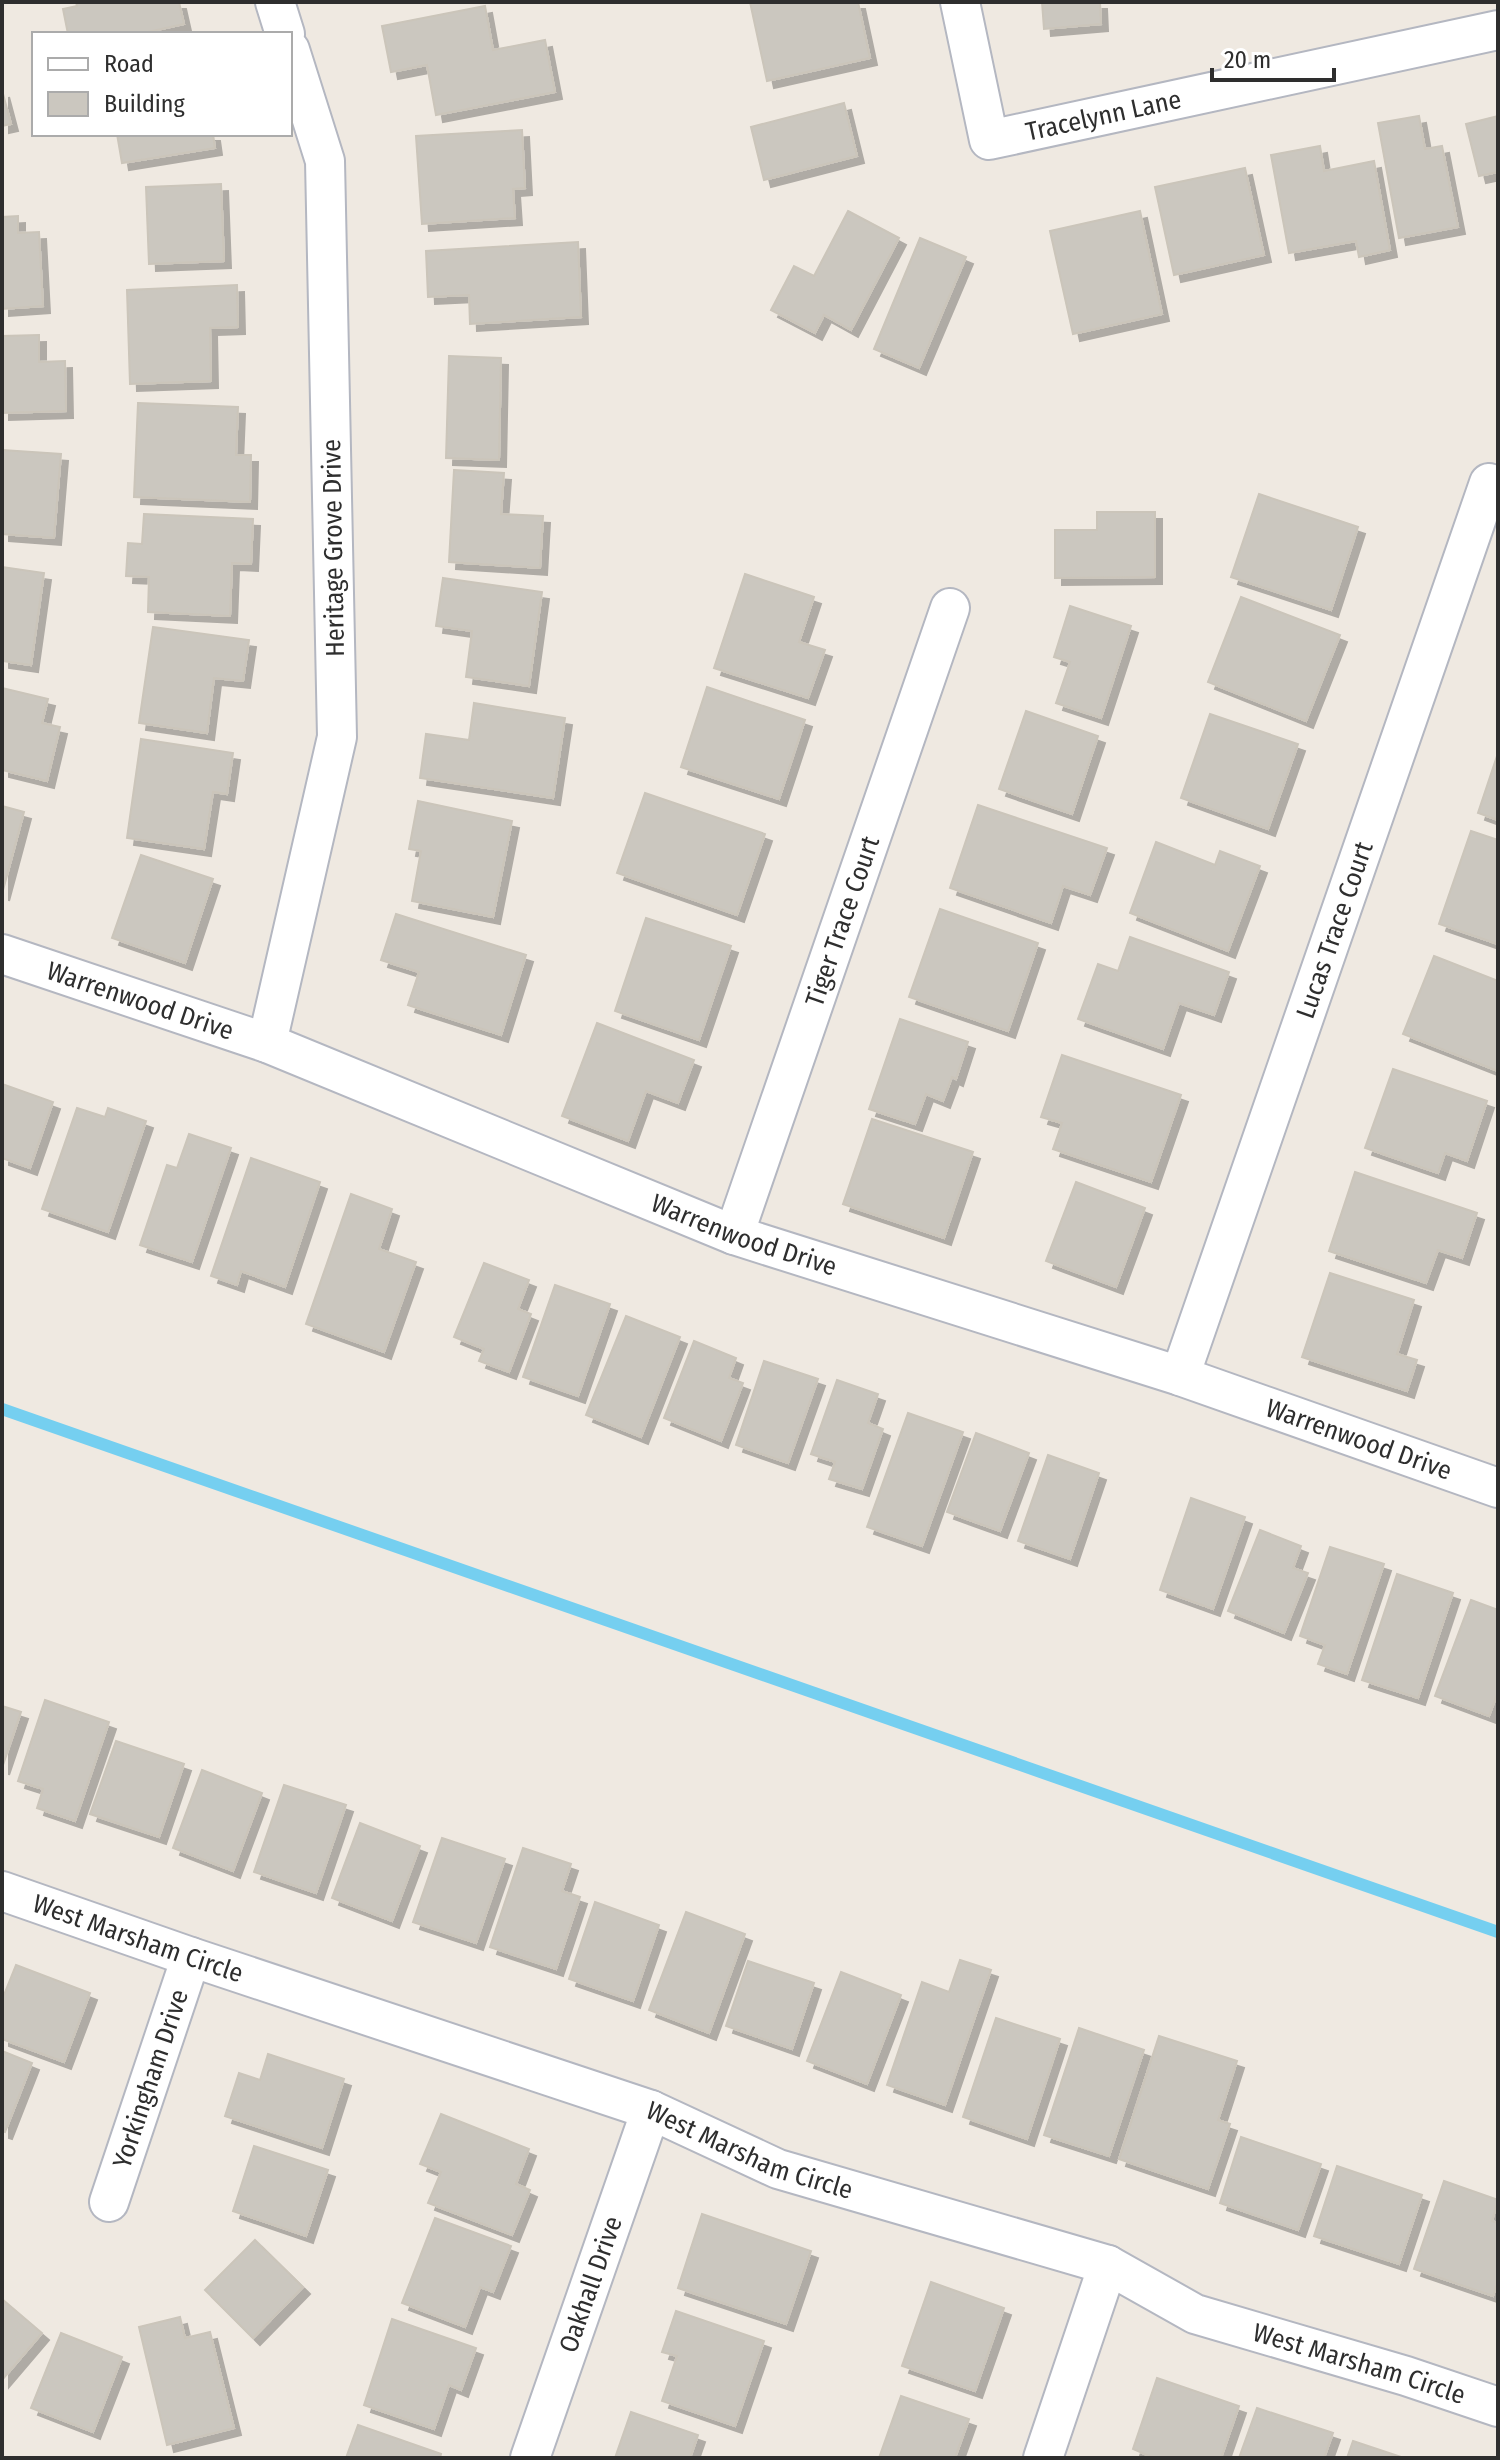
<svg xmlns="http://www.w3.org/2000/svg" width="1500" height="2460" font-family="'Fira Sans Condensed',sans-serif">
<defs>
<filter id="shadow"><feDropShadow dx="7" dy="7" stdDeviation="0" flood-color="#0004"/></filter>
</defs>
<rect width="100%" height="100%" fill="#efe9e1"/>
<g fill="none" stroke-linecap="round" stroke-linejoin="round">
<!-- stream -->
<path stroke="#75cff0" stroke-width="12" d="M2,1409L1498,1932"/>
</g>
<!-- building -->
<g fill="#cbc7bf" stroke="#cbc5ba" stroke-width="2" filter="url(#shadow)">
<path d="M76,2H179L184,24L139,34H68L63,9L77,6Z"/>
<path d="M750,2H858L870,58L767,81Z"/>
<path d="M1042,2H1100L1101,24L1044,29Z"/>
<path d="M485,6L493,50L545,40L555,92L436,115L427,65L391,72L382,26Z"/>
<path d="M2,90L11,124L2,126Z"/>
<path d="M844,103L857,156L764,180L751,127Z"/>
<path d="M1419,116L1425,149L1442,146L1458,227L1399,238L1378,123Z"/>
<path d="M1498,116V172L1479,176L1466,124Z"/>
<path d="M522,130L525,188L513,189L515,218L422,224L416,136Z"/>
<path d="M117,134H213L215,148L122,163Z"/>
<path d="M1320,146L1324,171L1374,161L1390,250L1359,257L1356,241L1289,253L1271,155Z"/>
<path d="M1245,168L1264,255L1174,275L1155,187Z"/>
<path d="M221,184L224,261L149,264L146,187Z"/>
<path d="M848,211L899,238L851,330L824,315L815,333L771,310L794,266L814,276Z"/>
<path d="M1140,211L1162,314L1073,334L1050,231Z"/>
<path d="M18,216V233L39,232L43,306L2,309V217Z"/>
<path d="M920,238L966,257L919,368L874,349Z"/>
<path d="M578,242L581,317L470,324L469,295L428,297L426,251Z"/>
<path d="M237,285L238,327L210,328L211,381L130,384L127,290Z"/>
<path d="M39,335V362L65,361L66,411L2,413V336Z"/>
<path d="M449,356L501,358L499,460L446,458Z"/>
<path d="M138,403L238,407L236,455H251L250,502L134,497Z"/>
<path d="M2,450L61,454L54,538L2,534Z"/>
<path d="M454,470L504,473L501,514L543,516L540,568L449,562Z"/>
<path d="M1259,494L1358,527L1331,610L1231,577Z"/>
<path d="M1097,512H1155V577L1055,578V530H1097Z"/>
<path d="M144,514L253,519L251,564L232,563L230,616L148,612L149,577L126,576L128,543L142,544Z"/>
<path d="M2,567L44,573L31,665L2,661Z"/>
<path d="M745,574L814,597L799,642L825,650L808,698L714,668Z"/>
<path d="M443,578L542,592L529,686L466,677L472,631L436,626Z"/>
<path d="M1241,597L1340,635L1306,721L1208,682Z"/>
<path d="M1070,606L1131,626L1101,718L1056,703L1070,662L1054,657Z"/>
<path d="M153,627L249,640L243,681L214,678L207,733L139,723Z"/>
<path d="M707,687L805,720L779,799L681,767Z"/>
<path d="M2,688L48,699L42,723L60,727L47,781L2,770Z"/>
<path d="M474,703L565,718L553,798L420,778L426,734L469,740Z"/>
<path d="M1026,711L1098,736L1072,814L999,789Z"/>
<path d="M1210,714L1298,744L1268,829L1181,798Z"/>
<path d="M141,739L233,753L227,794L213,792L204,849L127,838Z"/>
<path d="M1498,753V820L1478,813Z"/>
<path d="M645,793L765,834L737,915L617,873Z"/>
<path d="M418,801L512,821L493,917L412,901L421,851L409,849Z"/>
<path d="M978,805L1107,848L1090,895L1063,886L1051,923L950,888Z"/>
<path d="M2,806L24,812L2,894Z"/>
<path d="M1471,831L1498,840V944L1439,924Z"/>
<path d="M1156,842L1215,865L1220,851L1260,866L1228,951L1130,913Z"/>
<path d="M141,855L213,879L185,963L112,938Z"/>
<path d="M940,909L1038,943L1008,1031L909,997Z"/>
<path d="M396,914L526,955L501,1035L408,1005L419,972L381,960Z"/>
<path d="M646,918L731,946L699,1040L615,1011Z"/>
<path d="M1130,937L1229,972L1214,1015L1179,1003L1163,1049L1078,1019L1098,964L1118,971Z"/>
<path d="M1434,956L1498,981V1071L1403,1034Z"/>
<path d="M900,1019L968,1042L956,1079L952,1077L943,1101L926,1094L915,1124L869,1109Z"/>
<path d="M597,1023L694,1060L678,1103L646,1091L628,1141L562,1116Z"/>
<path d="M1062,1055L1181,1095L1151,1182L1053,1149L1062,1123L1041,1117Z"/>
<path d="M1393,1069L1487,1101L1467,1161L1445,1153L1438,1173L1365,1148Z"/>
<path d="M2,1084L53,1102L30,1168L2,1158Z"/>
<path d="M77,1108L105,1117L108,1108L146,1121L108,1232L42,1209Z"/>
<path d="M872,1119L973,1152L944,1238L843,1204Z"/>
<path d="M189,1134L231,1148L192,1262L140,1245L167,1165L177,1168Z"/>
<path d="M251,1158L320,1182L285,1287L241,1271L237,1285L211,1276Z"/>
<path d="M1355,1172L1477,1213L1462,1258L1438,1250L1426,1283L1329,1251Z"/>
<path d="M1076,1182L1145,1208L1116,1287L1046,1261Z"/>
<path d="M351,1194L392,1209L379,1249L416,1262L384,1352L306,1324Z"/>
<path d="M484,1263L529,1280L518,1309L531,1314L509,1372L479,1361L484,1349L454,1337Z"/>
<path d="M1330,1273L1414,1300L1397,1354L1417,1360L1407,1391L1302,1357Z"/>
<path d="M555,1285L610,1304L578,1396L523,1377Z"/>
<path d="M626,1316L680,1337L641,1437L586,1415Z"/>
<path d="M694,1341L736,1358L729,1378L743,1383L721,1441L664,1418Z"/>
<path d="M764,1361L818,1379L788,1463L736,1445Z"/>
<path d="M837,1380L878,1394L868,1423L883,1429L862,1489L829,1479L835,1462L811,1454Z"/>
<path d="M908,1413L963,1432L922,1546L867,1527Z"/>
<path d="M976,1433L1029,1453L1000,1531L947,1512Z"/>
<path d="M1048,1455L1099,1473L1070,1559L1018,1541Z"/>
<path d="M1191,1498L1245,1517L1213,1609L1160,1590Z"/>
<path d="M1260,1530L1301,1546L1293,1568L1308,1573L1284,1633L1228,1611Z"/>
<path d="M1330,1547L1384,1564L1347,1674L1318,1664L1325,1645L1300,1636Z"/>
<path d="M1397,1574L1453,1593L1418,1698L1362,1680Z"/>
<path d="M1471,1600L1498,1610V1692L1489,1716L1435,1696Z"/>
<path d="M45,1700L109,1722L75,1821L37,1808L43,1789L18,1781Z"/>
<path d="M2,1706L21,1712L2,1768Z"/>
<path d="M116,1741L184,1764L159,1837L90,1814Z"/>
<path d="M202,1770L262,1793L233,1871L173,1848Z"/>
<path d="M284,1785L346,1805L316,1893L254,1872Z"/>
<path d="M360,1823L420,1846L392,1921L332,1898Z"/>
<path d="M442,1838L505,1859L476,1943L413,1922Z"/>
<path d="M523,1848L571,1864L562,1891L580,1897L556,1969L490,1947Z"/>
<path d="M595,1902L659,1925L633,2001L569,1979Z"/>
<path d="M686,1912L745,1934L709,2033L649,2010Z"/>
<path d="M960,1960L991,1970L945,2105L887,2085L922,1982L949,1992Z"/>
<path d="M748,1961L814,1983L792,2049L726,2026Z"/>
<path d="M16,1965L90,1993L64,2062L2,2039V2000Z"/>
<path d="M841,1972L901,1995L867,2084L807,2061Z"/>
<path d="M996,2018L1060,2039L1027,2139L963,2117Z"/>
<path d="M1079,2028L1144,2050L1109,2156L1044,2135Z"/>
<path d="M1159,2036L1237,2061L1218,2120L1230,2124L1208,2189L1119,2159Z"/>
<path d="M2,2051L32,2063L5,2132L2,2131Z"/>
<path d="M268,2054L344,2079L322,2148L225,2116L239,2073L260,2080Z"/>
<path d="M441,2114L529,2149L516,2184L530,2190L512,2235L428,2203L441,2172L420,2164Z"/>
<path d="M1241,2137L1321,2164L1298,2230L1220,2203Z"/>
<path d="M254,2146L328,2170L306,2236L233,2211Z"/>
<path d="M1337,2166L1422,2195L1399,2264L1314,2236Z"/>
<path d="M1444,2181L1498,2200L1492,2221L1498,2223V2281L1493,2296L1414,2269Z"/>
<path d="M702,2214L811,2251L786,2324L678,2288Z"/>
<path d="M435,2218L511,2246L493,2292L480,2287L465,2327L402,2303Z"/>
<path d="M255,2240L303,2287L253,2338L205,2290Z"/>
<path d="M931,2282L1004,2308L975,2391L902,2366Z"/>
<path d="M2,2299L42,2333L2,2380Z"/>
<path d="M676,2311L764,2341L735,2426L662,2401L677,2356L662,2352Z"/>
<path d="M180,2317L185,2338L210,2332L234,2428L167,2445L139,2327Z"/>
<path d="M392,2319L476,2348L461,2390L449,2385L434,2429L364,2405Z"/>
<path d="M61,2333L122,2357L93,2432L31,2408Z"/>
<path d="M1157,2378L1239,2406L1221,2458H1154L1133,2449Z"/>
<path d="M901,2396L969,2419L955,2458H879Z"/>
<path d="M1257,2408L1333,2433L1324,2458H1239Z"/>
<path d="M631,2412L698,2435L690,2458H615Z"/>
<path d="M358,2425L441,2454L440,2458H346Z"/>
<path d="M1353,2441L1404,2458H1347Z"/>
</g>
<g fill="none" stroke-linecap="round" stroke-linejoin="round">
<defs>
<g id="street">
<path d="M275,2L285,34"/>
<path id="s1" d="M960,2L989,140L1498,30"/>
<path id="s2" d="M2,954L267,1043L734,1235L1180,1376L1498,1488"/>
<path d="M267,1043L337,737L325,161L290,50"/>
<path id="s3" d="M734,1235L950,608"/>
<path id="s4" d="M1180,1376L1489,483"/>
<path id="s5" d="M2,1891L191,1957L651,2110L778,2169L1108,2265L1195,2314L1406,2376L1498,2407"/>
<path id="s6" d="M109,2202L191,1957"/>
<path id="s7" d="M530,2458L651,2110"/>
<path d="M1043,2458L1108,2265"/>
</g>
</defs>
<!-- street casing -->
<use href="#street" stroke="#b4b7c1" stroke-width="42"/>
<!-- street -->
<use href="#street" stroke="#fff" stroke-width="38"/>
</g>
<g text-anchor="middle" stroke-width="8" stroke-linejoin="round" paint-order="stroke">
<!-- street labels -->
<g font-size="26" fill="#2e2e2e" stroke="#fff">
<text dy="9" stroke="none"><textPath href="#s1" startOffset="258">Tracelynn Lane</textPath></text>
<text transform="translate(333 548) rotate(-91)" y="9">Heritage Grove Drive</text>
<text dy="9" stroke="none"><textPath href="#s3" startOffset="332">Tiger Trace Court</textPath></text>
<text dy="9" stroke="none"><textPath href="#s4" startOffset="472">Lucas Trace Court</textPath></text>
<text dy="9" stroke="none"><textPath href="#s2" startOffset="146">Warrenwood Drive</textPath></text>
<text dy="9" stroke="none"><textPath href="#s2" startOffset="794">Warrenwood Drive</textPath></text>
<text dy="9" stroke="none"><textPath href="#s2" startOffset="1442">Warrenwood Drive</textPath></text>
<text dy="9" stroke="none"><textPath href="#s5" startOffset="144">West Marsham Circle</textPath></text>
<text dy="9" stroke="none"><textPath href="#s6" startOffset="130">Yorkingham Drive</textPath></text>
<text dy="9" stroke="none"><textPath href="#s5" startOffset="792">West Marsham Circle</textPath></text>
<text dy="9" stroke="none"><textPath href="#s7" startOffset="184">Oakhall Drive</textPath></text>
<text dy="9" stroke="none"><textPath href="#s5" startOffset="1440">West Marsham Circle</textPath></text>
</g>
</g>
<!-- border -->
<rect width="1500" height="2460" fill="none" stroke="#2e2e2e" stroke-width="8"/>
<!-- legend -->
<rect x="32" y="32" width="260" height="104" fill="#ffffff" stroke="#ababab" stroke-width="2"/>
<rect x="48" y="58" width="40" height="12" fill="#ffffff" stroke="#ababab" stroke-width="2"/>
<text x="104" y="72" font-size="24" fill="#2e2e2e">Road</text>
<rect x="48" y="92" width="40" height="24" fill="#cbc7bf" stroke="#ababab" stroke-width="2"/>
<text x="104" y="112" font-size="24" fill="#2e2e2e">Building</text>
<!-- scale -->
<path d="M1212 68v12h122v-12" fill="none" stroke="#2e2e2e" stroke-width="4"/>
<text x="1224" y="68" font-size="24" fill="#2e2e2e" stroke="#ffffff" stroke-width="6" paint-order="stroke">20 m</text>
</svg>
